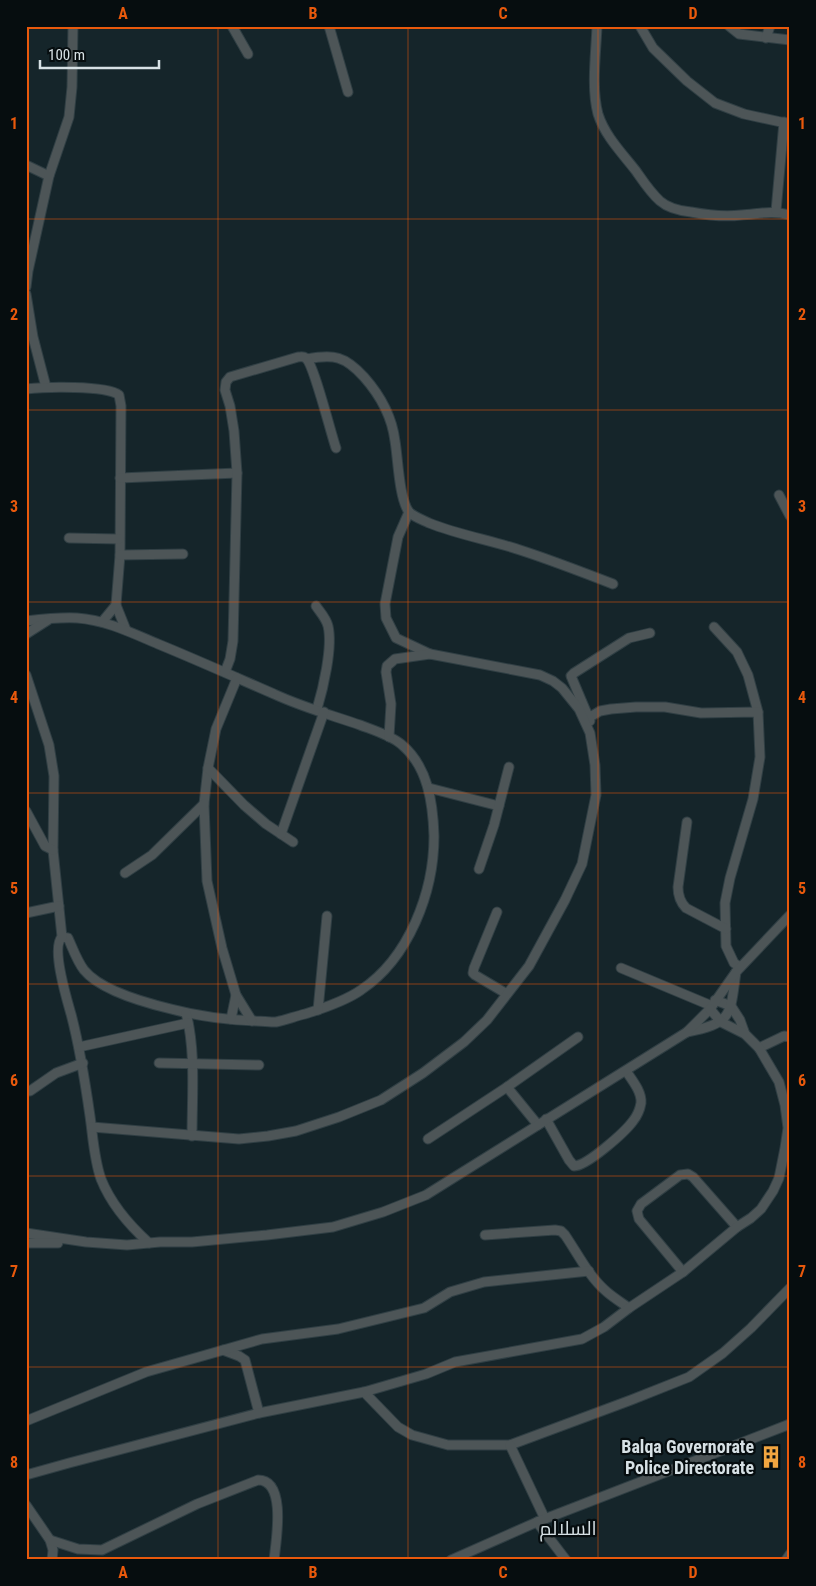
<svg xmlns="http://www.w3.org/2000/svg" width="816" height="1586" font-family="'Roboto Condensed',Cairo,sans-serif">
<rect width="100%" height="100%" fill="#15252a"/>
<g fill="none" stroke-linecap="round" stroke-linejoin="round">
<defs>
<g id="minor">
<path d="M232,26L248,54"/>
<path d="M329,26L348,92"/>
<path d="M597,26C596,53 591,88 598,114C605,136 622,153 636,171C643,181 650,192 660,201C668,208 681,211 691,212C707,215 725,217 741,215C759,214 771,210 790,215"/>
<path d="M640,26L653,48L687,81L715,103L744,114L790,124"/>
<path d="M729,26L739,34L790,40"/>
<path d="M766,38L770,26"/>
<path d="M26,165L49,176"/>
<path d="M776,211L784,122"/>
<path d="M26,287L28,271L49,176L69,117L72,87L73,26"/>
<path d="M26,294L33,337L46,387"/>
<path d="M307,359C334,354 345,356 364,377C380,395 392,417 395,441C398,458 399,499 409,512C414,517 423,520 429,523C459,535 490,540 520,550C551,560 582,572 613,584"/>
<path d="M26,389C44,387 106,385 119,395L121,406L120,555L116,605L126,630"/>
<path d="M120,478L237,473"/>
<path d="M779,495L790,516"/>
<path d="M409,512L398,537L385,604L386,618L396,638L430,654"/>
<path d="M69,538L119,539"/>
<path d="M120,555L183,554"/>
<path d="M316,606C320,612 326,618 328,626C333,647 323,689 317,709"/>
<path d="M26,621C43,619 60,617 77,618C106,620 132,633 158,644C197,660 235,677 274,694C302,707 331,715 360,725C373,730 390,735 401,744C428,766 433,803 434,836C434,892 409,958 361,990C347,1000 321,1009 305,1014C296,1016 286,1020 276,1022C269,1022 262,1021 256,1021C227,1020 198,1016 171,1009C146,1003 101,991 84,970C77,961 73,949 68,938L62,937"/>
<path d="M102,622L116,605"/>
<path d="M714,627L737,652L748,675L758,712"/>
<path d="M26,634L48,620"/>
<path d="M225,672L230,659L233,641L237,473L234,431L230,406L225,390L226,382L230,377L298,357C301,357 303,356 306,358C314,365 331,434 336,448"/>
<path d="M26,675L49,745L54,776L53,850L62,937C51,947 67,1000 71,1014C80,1048 85,1081 90,1116C93,1137 94,1159 101,1179C111,1204 129,1225 149,1243"/>
<path d="M237,678L216,729L208,768L204,804L207,881L222,948L236,995L252,1021"/>
<path d="M590,717L600,711L611,709L636,707H665L701,713L758,712L760,757L753,799L730,878L725,903L726,946L734,963L740,967"/>
<path d="M590,721L571,676L574,673L629,638L650,633"/>
<path d="M208,768L244,805L266,824L293,842"/>
<path d="M429,788L499,806"/>
<path d="M26,811L45,846L53,850"/>
<path d="M687,822L678,887C678,896 680,902 686,908L726,929"/>
<path d="M281,834L324,712"/>
<path d="M479,869L494,825L509,767"/>
<path d="M125,873L152,855L204,804"/>
<path d="M497,912L474,968L473,973L475,975L507,994"/>
<path d="M26,913L59,906"/>
<path d="M621,968L712,1006"/>
<path d="M715,1000L731,1006L740,1020L745,1034"/>
<path d="M318,1010L327,916"/>
<path d="M186,1013C196,1051 192,1096 192,1136"/>
<path d="M231,1019L236,995"/>
<path d="M687,1032C733,1023 730,1015 736,972"/>
<path d="M79,1047L188,1023"/>
<path d="M759,1048L784,1036L790,1037"/>
<path d="M159,1063L259,1065"/>
<path d="M507,1087L538,1125"/>
<path d="M30,1091L56,1073L83,1063"/>
<path d="M546,1119L569,1160L574,1166C587,1166 625,1132 633,1121C637,1116 640,1109 641,1103C642,1092 632,1080 626,1071"/>
<path d="M92,1127L239,1139L268,1136L296,1131L339,1117L381,1100L423,1073L464,1042L487,1020L529,966L565,900L582,864L596,795L595,765L590,733L579,709L562,688L553,681L540,675L430,654L395,659L387,666L386,672L391,704L389,737"/>
<path d="M428,1139L507,1087L578,1037"/>
<path d="M26,1233L86,1242L127,1245L160,1242H192L267,1235L333,1227L383,1212L426,1195L687,1032L710,1009L736,972L790,915"/>
<path d="M485,1235L555,1230L561,1231L565,1235C578,1254 589,1277 607,1292C614,1298 622,1303 629,1308"/>
<path d="M26,1243H58"/>
<path d="M683,1272L639,1219L637,1211L641,1204L680,1175L688,1174L693,1177L737,1227"/>
<path d="M223,1350L239,1356L245,1360L259,1413"/>
<path d="M364,1392L398,1427L412,1435L448,1445H510L631,1400L689,1377L723,1353L751,1328L790,1288"/>
<path d="M26,1421L146,1372L262,1339L338,1329L424,1308L450,1292L484,1282L589,1271"/>
<path d="M510,1445L545,1519"/>
<path d="M26,1475L69,1463L259,1413L364,1392L426,1374L455,1362L582,1339L604,1327L629,1308L683,1272L737,1227L751,1218L761,1209L773,1191L779,1178L785,1148L788,1128L785,1105L779,1082L759,1048L745,1034L721,1022L710,1009"/>
<path d="M26,1505L50,1540L53,1550L52,1560"/>
<path d="M537,1522L566,1560"/>
<path d="M50,1540L78,1549L102,1550L197,1504L258,1480C287,1480 276,1541 274,1560"/>
<path d="M451,1560L537,1522L790,1424"/>
<path d="M786,1560L790,1554"/>
</g>
</defs>
<!-- minor casing -->
<use href="#minor" stroke="#303f44" stroke-width="11"/>
<!-- minor -->
<use href="#minor" stroke="#4d5557" stroke-width="9"/>
</g>
<!-- grid -->
<path fill="none" stroke="#e8590c" stroke-width="1" stroke-opacity="0.55" d="M218,26V1560M408,26V1560M598,26V1560M26,219H790M26,410H790M26,602H790M26,793H790M26,984H790M26,1176H790M26,1367H790"/>
<!-- icons -->
<defs>
<symbol id="building-bare" viewBox="-9 -9 18 18"><path d="M-4-6H4V6H1V3H-1V6H-4ZM-2.5-4.3h1.7v1.8h-1.7ZM.8-4.3h1.7v1.8H.8ZM-2.5-1h1.7V.8h-1.7ZM.8-1h1.7V.8H.8Z" fill="#f1a540" stroke="#060d0f" stroke-width="2.5" paint-order="stroke"/></symbol>
</defs>
<g fill-rule="evenodd">
<use href="#building-bare" x="755" y="1441" width="32" height="32"/>
</g>
<g text-anchor="middle" stroke-width="4.5" stroke-linejoin="round" paint-order="stroke">
<!-- poi labels -->
<g font-size="18" font-weight="bold" fill="#d7e1e5" stroke="#060d0f" text-anchor="end">
<text x="754" y="1453">Balqa Governorate<tspan x="754" dy="21">Police Directorate</tspan></text>
</g>
<!-- neighbourhood labels -->
<g font-size="19" fill="#d7e1e5" stroke="#060d0f">
<text x="568" y="1535">السلالم</text>
</g>
</g>
<!-- border -->
<rect width="816" height="1586" fill="none" stroke="#060d0f" stroke-width="55"/>
<!-- scale -->
<path d="M40 60v8h119v-8" fill="none" stroke="#d7e1e5" stroke-width="2.5"/>
<text x="48" y="60" font-size="15" fill="#d7e1e5" stroke="#060d0f" stroke-width="4" paint-order="stroke">100 m</text>
<rect x="28" y="28" width="760" height="1530" fill="none" stroke="#e8590c" stroke-width="2"/>
<g font-size="16" text-anchor="middle" font-weight="bold" fill="#e8590c">
<text x="123" y="19">A</text>
<text x="313" y="19">B</text>
<text x="503" y="19">C</text>
<text x="693" y="19">D</text>
<text x="14" y="129">1</text>
<text x="802" y="129">1</text>
<text x="14" y="320">2</text>
<text x="802" y="320">2</text>
<text x="14" y="512">3</text>
<text x="802" y="512">3</text>
<text x="14" y="703">4</text>
<text x="802" y="703">4</text>
<text x="14" y="894">5</text>
<text x="802" y="894">5</text>
<text x="14" y="1086">6</text>
<text x="802" y="1086">6</text>
<text x="14" y="1277">7</text>
<text x="802" y="1277">7</text>
<text x="14" y="1468">8</text>
<text x="802" y="1468">8</text>
<text x="123" y="1578">A</text>
<text x="313" y="1578">B</text>
<text x="503" y="1578">C</text>
<text x="693" y="1578">D</text>
</g>
</svg>
